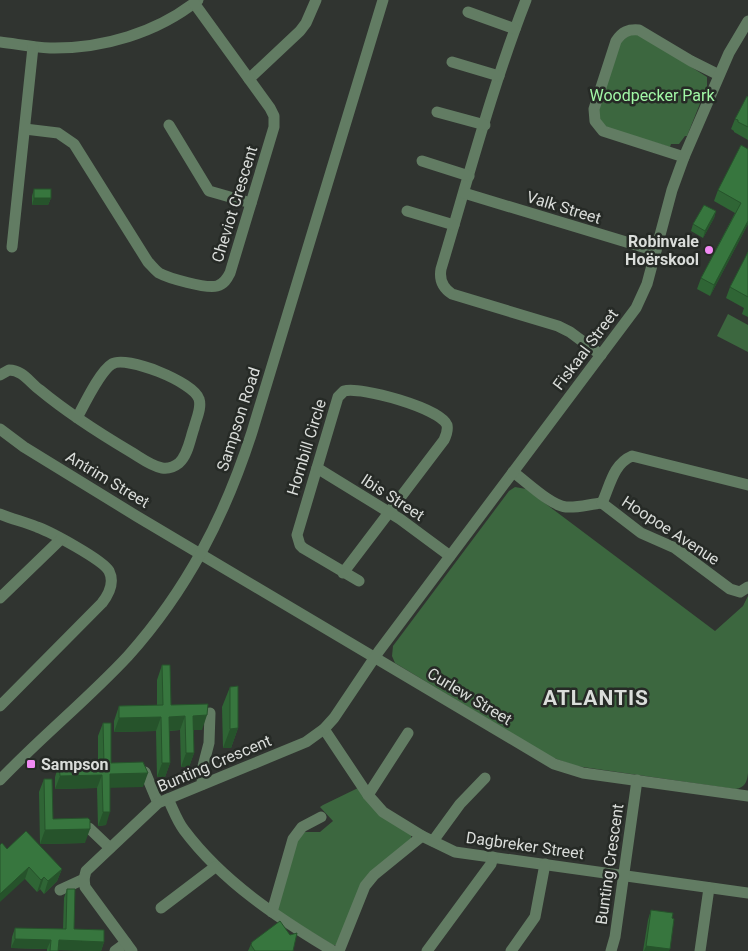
<svg xmlns="http://www.w3.org/2000/svg" width="748" height="951" font-family="Roboto,sans-serif">
<rect width="100%" height="100%" fill="#303430"/>
<!-- green -->
<g fill="#3c673f">
<path d="M629,35H641L707,77V86L687,136H685L679,144H671L670,147L607,128L601,123L598,112L620,43Z"/>
<path d="M728,314L748,325V352L717,336Z"/>
<path d="M515,487L526,489L715,631L743,606L748,596V773C747,782 745,788 735,789L576,766L551,757L395,663L392,656L393,646L509,491Z"/>
<path d="M358,788L411,835V840L369,873L336,945H333L279,912L277,907L296,841L305,832H320L333,821L320,807L323,805Z"/>
</g>
<g fill="none" stroke-linecap="round" stroke-linejoin="round">
<!-- minor -->
<g stroke="#627c63" stroke-width="11">
<path d="M526,0C492,87 468,179 441,269C439,280 443,288 452,294L558,326L570,332L601,355"/>
<path d="M468,12L515,29"/>
<path d="M0,42C17,44 33,47 50,48C102,49 157,33 198,0"/>
<path d="M452,62L499,76"/>
<path d="M249,79L300,31L306,23L316,0"/>
<path d="M437,112L485,125"/>
<path d="M169,125L209,191L251,203"/>
<path d="M25,129L58,133L74,144L148,262C151,265 155,270 159,273C168,278 206,289 217,286C224,284 227,279 230,273L274,127V116L270,108L194,3"/>
<path d="M684,157L603,131L595,121L594,109L616,41C622,32 628,29 639,30L691,61L719,75"/>
<path d="M422,161L469,176"/>
<path d="M464,193L656,251"/>
<path d="M407,211L454,225"/>
<path d="M12,247L33,47"/>
<path d="M0,375L9,370C23,370 30,383 40,390C69,414 99,433 131,452C141,458 151,466 162,468C168,469 174,467 179,463C188,455 190,439 194,428C196,419 202,408 199,399C194,382 126,355 112,364C100,371 84,405 77,418"/>
<path d="M0,429L24,447L138,517L554,764L583,773L748,796"/>
<path d="M317,468L400,519L450,556"/>
<path d="M513,472C527,482 550,505 566,507C578,508 590,504 602,503"/>
<path d="M602,503C610,486 613,464 632,456L748,485"/>
<path d="M602,503L641,533L675,548L730,589L740,592L748,587"/>
<path d="M0,514C12,519 25,522 37,527C51,532 103,560 109,571C115,583 109,594 102,603L0,706"/>
<path d="M343,573L444,440C446,436 448,430 447,425C440,408 360,386 344,391L338,397L297,535L300,545L303,548L359,581"/>
<path d="M0,598L61,539"/>
<path d="M324,729L368,795L383,812L422,836L455,852L748,893"/>
<path d="M145,772L158,803"/>
<path d="M0,780C41,737 88,699 128,656C187,590 225,516 252,432L383,0"/>
<path d="M203,784L201,774L209,743L210,713"/>
<path d="M368,795L408,733"/>
<path d="M168,799C173,809 177,821 184,830C223,882 278,918 333,951"/>
<path d="M89,828L110,848"/>
<path d="M433,841L460,804L485,778"/>
<path d="M60,890L84,879"/>
<path d="M161,908L215,867"/>
<path d="M272,912L293,839L302,827L321,817"/>
<path d="M115,951L126,943"/>
<path d="M132,951L85,887L84,879L86,871L158,803L306,742L324,729L334,718L379,651L636,308L647,284L672,190L684,157L729,53L748,21"/>
<path d="M339,951L365,886L374,875L422,836"/>
<path d="M427,951L491,864L493,857"/>
<path d="M511,951L535,917L545,864"/>
<path d="M611,951L615,937L637,780"/>
<path d="M700,951L709,888"/>
</g>
</g>
<!-- wall -->
<g fill="#2f6535">
<path d="M748,97V140L734,132V131L731,129L735,119Z"/>
<path d="M748,149V224L710,296L697,289L701,278L735,213L714,201L718,190Z"/>
<path d="M34,189L51,198L48,205H32V196Z"/>
<path d="M716,211L714,218L703,238L691,231L693,224Z"/>
<path d="M748,252V317L742,314L744,308L726,298L730,287Z"/>
<path d="M162,665L171,705L202,730H194V753L189,767H181L180,730L169,731L170,763L165,777H157L156,731L114,732V721L119,706L157,705V680Z"/>
<path d="M230,687L238,728L231,748H223L222,707Z"/>
<path d="M103,723L111,763L143,787H110L106,825L98,826L97,788L55,789V777L59,764L98,763V736Z"/>
<path d="M44,779L53,819L85,843L40,844L39,792Z"/>
<path d="M7,849L62,869L57,881L44,894L40,889L37,892L25,879Z"/>
<path d="M67,889L74,929L104,942L101,951L58,950V951H47V949L11,948L12,937L15,928L63,929L64,898Z"/>
<path d="M651,910L672,918L669,951H643L648,920Z"/>
<path d="M252,942L293,951H248Z"/>
</g>
<!-- shaded-wall -->
<g fill="#26532b">
<path d="M34,198H51L48,205H32Z"/>
<path d="M716,211L714,218L703,238L705,231Z"/>
<path d="M748,221V224L710,296L714,285Z"/>
<path d="M207,715L202,730H188L193,716Z"/>
<path d="M185,716L180,730L164,731L169,717Z"/>
<path d="M161,717L156,731L114,732L119,718Z"/>
<path d="M238,728L231,748H223L230,729Z"/>
<path d="M186,753H194L189,767H181Z"/>
<path d="M162,763H170L165,777H157Z"/>
<path d="M148,773L143,787L105,788L110,774Z"/>
<path d="M102,775L97,788L55,789L60,776Z"/>
<path d="M103,812H110L106,825L98,826Z"/>
<path d="M90,829L85,843L40,844L45,830Z"/>
<path d="M29,867L25,879L0,902V894Z"/>
<path d="M62,869L57,881L44,894L48,881Z"/>
<path d="M44,877L40,889L37,892L41,880Z"/>
<path d="M15,939L51,940L47,949L11,948Z"/>
<path d="M59,940L104,942L101,951L55,950Z"/>
<path d="M646,946L670,949L669,951H644Z"/>
</g>
<!-- building -->
<g fill="#37763e" stroke="#26532b">
<path d="M747,96L748,97V127L738,122V120L735,119Z"/>
<path d="M741,145L748,149V221L714,285L701,278L741,203L718,190Z"/>
<rect x="34" y="189" width="17" height="9"/>
<path d="M704,205L716,211L705,231L693,224Z"/>
<path d="M748,252V297L730,287Z"/>
<path d="M162,665H170L171,705L208,704L207,715L193,716L194,753H186L185,716L169,717L170,763H162L161,717L119,718V706L163,705Z"/>
<path d="M238,686V728L230,729V687Z"/>
<path d="M103,723H111V763L143,762L148,773L110,774V812H103L102,775L60,776L59,764L104,763Z"/>
<path d="M44,779H52L53,819L88,818L90,820V829L45,830Z"/>
<path d="M26,831L62,869L48,881L44,877L41,880L29,867L0,894V845L2,843L7,849Z"/>
<path d="M67,889H75L74,929L104,930V942L59,940L58,951H50L51,940L15,939V928L66,929Z"/>
<path d="M651,910L673,913L672,918L674,919L670,949L646,946Z"/>
<path d="M280,921L290,935L297,933L293,951H255L251,945L252,942Z"/>
</g>
<!-- markers -->
<g fill="#f18af4" stroke="#262a26" stroke-width="2">
<circle cx="709" cy="250" r="5"/>
<rect x="26" y="759" width="10" height="10" rx="2.5"/>
</g>
<g text-anchor="middle" stroke-width="5" stroke-linejoin="round" paint-order="stroke">
<!-- park labels -->
<g font-size="16" fill="#a1f7a6" stroke="#262a26">
<text x="652" y="101">Woodpecker Park</text>
</g>
<!-- street labels -->
<g font-size="16" fill="#daddda" stroke="#262a26">
<text transform="translate(234 204) rotate(-73)" y="6">Cheviot Crescent</text>
<text transform="translate(564 207) rotate(17)" y="6">Valk Street</text>
<text transform="translate(585 349) rotate(-53)" y="6">Fiskaal Street</text>
<text transform="translate(238 419) rotate(-72)" y="6">Sampson Road</text>
<text transform="translate(306 447) rotate(-73)" y="6">Hornbill Circle</text>
<text transform="translate(108 479) rotate(31)" y="6">Antrim Street</text>
<text transform="translate(393 497) rotate(33)" y="6">Ibis Street</text>
<text transform="translate(671 530) rotate(33)" y="6">Hoopoe Avenue</text>
<text transform="translate(470 696) rotate(31)" y="6">Curlew Street</text>
<text transform="translate(214 763) rotate(-23)" y="6">Bunting Crescent</text>
<text transform="translate(525 845) rotate(8)" y="6">Dagbreker Street</text>
<text transform="translate(609 864) rotate(-82)" y="6">Bunting Crescent</text>
</g>
<!-- poi labels -->
<g font-size="16" font-weight="bold" fill="#daddda" stroke="#262a26" text-anchor="end">
<text x="699" y="247">Robinvale<tspan x="699" dy="18">Hoërskool</tspan></text>
<text x="41" y="770" text-anchor="start">Sampson</text>
</g>
<!-- district labels -->
<g font-size="21" font-weight="bold" letter-spacing="1" fill="#daddda" stroke="#262a26">
<text x="596" y="705">ATLANTIS</text>
</g>
</g>
</svg>
